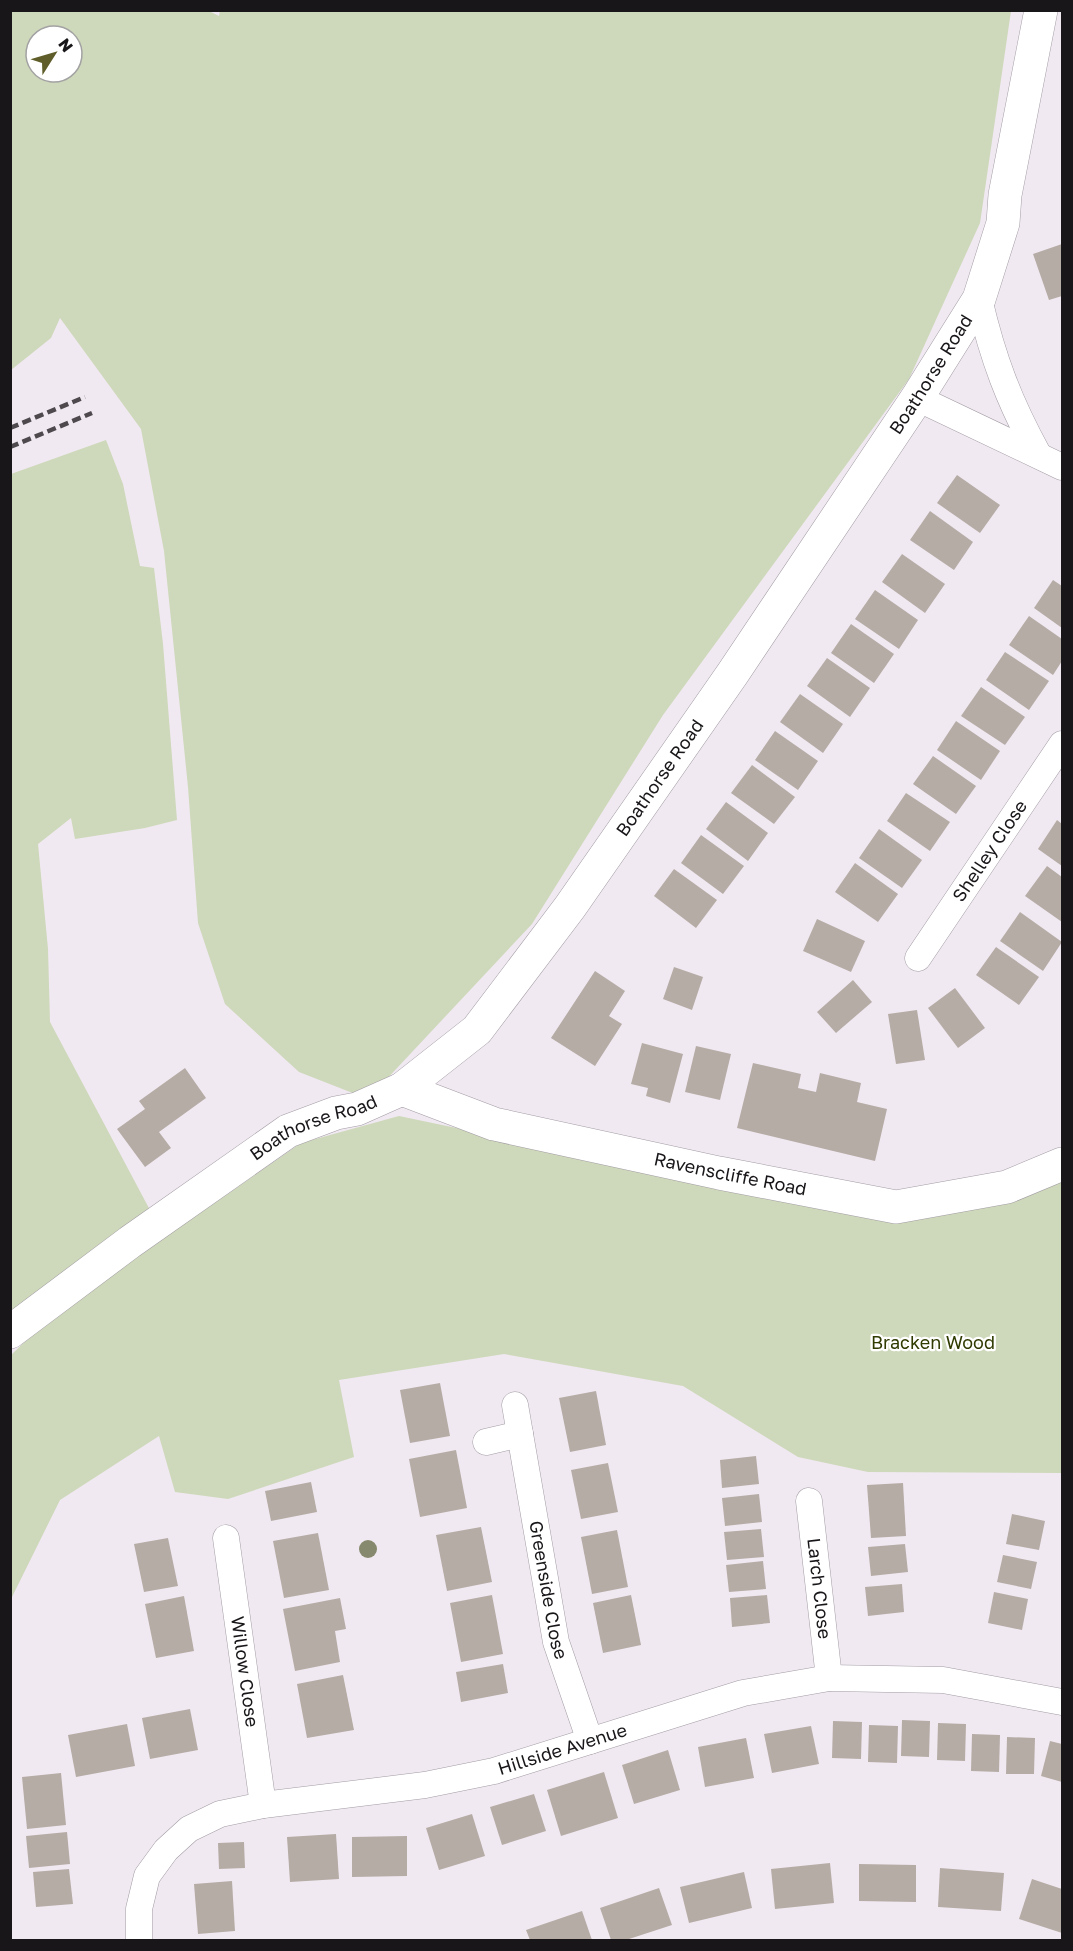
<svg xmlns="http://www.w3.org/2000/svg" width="1073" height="1951" font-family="'Golos Text',sans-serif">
<rect width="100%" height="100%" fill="#f0e9f1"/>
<!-- green -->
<g fill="#ced8ba" fill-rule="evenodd">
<path d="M207,10L219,16L220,10L1011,11L980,223L909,379L663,715L532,924L368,1099L299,1072L225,1004L198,923L188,787L164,551L141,429L60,318L51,338L11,370V11ZM36,36H72V72H36Z"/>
<path d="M106,440L123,484L140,566L154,568L163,644L177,820L145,828L75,839L71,818L38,844L48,949L50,1022L151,1212L11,1316V474Z"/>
<path d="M399,1116L898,1220L1062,1164V1473L868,1472L798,1457L683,1386L504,1354L339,1380L354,1457L228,1499L175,1492L159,1436L60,1500L11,1599V1355L36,1331L158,1242L301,1143Z"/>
</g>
<!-- building -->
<g fill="#b5aca6">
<path d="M1062,244V296L1049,300L1033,254Z"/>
<path d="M957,475L1000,505L980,533L937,503Z"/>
<path d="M930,511L973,542L954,570L910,540Z"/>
<path d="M902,554L945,584L925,613L882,582Z"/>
<path d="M1053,580L1062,586V628L1034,608Z"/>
<path d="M875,590L918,620L899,649L855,619Z"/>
<path d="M1029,616L1062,639V661L1053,675L1009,645Z"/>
<path d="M851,624L894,654L874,683L831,653Z"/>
<path d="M1005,652L1049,681L1029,710L986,680Z"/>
<path d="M827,658L870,688L850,717L807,686Z"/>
<path d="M981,687L1025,717L1005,745L961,716Z"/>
<path d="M800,694L843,724L823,753L780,722Z"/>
<path d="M956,721L1000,751L981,780L937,750Z"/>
<path d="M775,731L818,761L798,790L755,760Z"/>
<path d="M933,756L976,786L956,814L913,784Z"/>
<path d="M752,765L795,797L774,824L731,793Z"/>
<path d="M906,793L950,822L930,851L887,821Z"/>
<path d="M726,802L768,833L748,861L706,829Z"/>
<path d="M1057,820L1062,824V866L1038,849Z"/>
<path d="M879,829L922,860L902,888L859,858Z"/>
<path d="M701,835L744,866L723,894L681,863Z"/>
<path d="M855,863L898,894L878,922L835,892Z"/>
<path d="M1047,866L1062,877V922L1025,896Z"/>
<path d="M674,869L717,900L696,928L654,896Z"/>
<path d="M1020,912L1062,942L1043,971L1000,941Z"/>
<path d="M817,919L865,941L851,972L803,951Z"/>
<path d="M996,947L1039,977L1019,1005L976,975Z"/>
<path d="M674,967L703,977L692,1010L663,999Z"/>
<path d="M595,971L625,991L609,1016L622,1024L595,1066L551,1038Z"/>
<path d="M853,980L872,1002L836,1033L817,1012Z"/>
<path d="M955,988L985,1028L958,1048L928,1008Z"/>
<path d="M917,1010L925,1060L896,1064L888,1014Z"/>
<path d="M642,1043L683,1054L670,1103L646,1096L648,1088L631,1084Z"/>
<path d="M696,1046L731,1054L720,1100L685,1092Z"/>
<path d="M753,1063L801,1074L798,1088L816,1092L820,1073L861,1083L857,1102L887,1109L875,1161L737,1128Z"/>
<path d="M185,1068L206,1098L159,1132L171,1148L145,1167L117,1129L145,1109L139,1101Z"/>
<path d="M440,1383L450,1436L410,1443L400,1390Z"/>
<path d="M596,1391L606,1445L570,1452L559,1398Z"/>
<path d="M456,1450L467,1508L420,1517L409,1459Z"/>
<path d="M756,1456L759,1484L722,1488L720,1460Z"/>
<path d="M608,1463L618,1512L581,1519L571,1470Z"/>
<path d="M311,1482L317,1512L271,1521L265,1491Z"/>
<path d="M903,1483L906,1536L871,1538L867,1485Z"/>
<path d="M759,1494L762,1522L725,1526L722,1498Z"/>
<path d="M1012,1514L1045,1521L1039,1550L1006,1544Z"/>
<path d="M481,1527L492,1582L447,1591L436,1535Z"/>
<path d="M761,1529L764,1557L727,1560L724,1532Z"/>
<path d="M617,1530L628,1587L592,1594L581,1537Z"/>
<path d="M318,1533L329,1590L284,1598L273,1541Z"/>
<path d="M168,1538L178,1586L144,1592L134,1544Z"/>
<path d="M905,1544L908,1572L871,1576L868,1547Z"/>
<path d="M1003,1555L1037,1562L1031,1589L997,1582Z"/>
<path d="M763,1561L766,1589L729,1592L726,1565Z"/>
<path d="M902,1584L904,1612L868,1616L865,1587Z"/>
<path d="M994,1592L1028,1599L1022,1630L988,1623Z"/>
<path d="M492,1595L503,1654L461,1662L450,1603Z"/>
<path d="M631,1595L641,1645L603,1653L593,1603Z"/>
<path d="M767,1595L770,1623L732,1627L730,1598Z"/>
<path d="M184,1596L194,1651L156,1658L145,1604Z"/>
<path d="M340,1598L346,1629L335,1631L340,1662L295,1671L283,1609Z"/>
<path d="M503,1664L508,1693L461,1702L456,1672Z"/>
<path d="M343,1675L354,1730L307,1738L297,1684Z"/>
<path d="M190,1709L198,1750L150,1759L142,1718Z"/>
<path d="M902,1720L930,1721L929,1757L901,1756Z"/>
<path d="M833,1721L862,1722L861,1759L832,1758Z"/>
<path d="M938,1723L966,1724L965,1761L937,1760Z"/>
<path d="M127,1724L135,1766L76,1777L68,1735Z"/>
<path d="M869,1725L898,1726L897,1763L868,1762Z"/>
<path d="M811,1726L819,1764L772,1773L764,1734Z"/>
<path d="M972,1734L1000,1735L999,1772L971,1771Z"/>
<path d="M1007,1737L1035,1738L1034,1774H1006Z"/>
<path d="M746,1738L754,1778L705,1787L698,1747Z"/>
<path d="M1050,1741L1062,1744V1782L1041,1776Z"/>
<path d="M668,1750L680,1790L634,1804L622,1765Z"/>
<path d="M604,1772L618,1818L561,1836L547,1790Z"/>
<path d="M61,1773L66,1825L27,1829L22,1777Z"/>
<path d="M534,1794L546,1831L502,1845L490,1807Z"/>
<path d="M472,1814L485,1856L439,1870L426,1828Z"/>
<path d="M67,1832L70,1864L29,1868L26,1836Z"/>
<path d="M336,1834L339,1879L290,1882L287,1837Z"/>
<path d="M407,1836V1876L352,1877V1837Z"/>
<path d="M244,1842L245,1868L219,1869L218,1843Z"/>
<path d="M830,1863L834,1903L775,1909L771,1869Z"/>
<path d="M859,1864L916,1865V1902L859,1901Z"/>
<path d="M940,1868L1004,1873L1001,1911L938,1907Z"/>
<path d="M69,1869L73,1904L36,1907L33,1872Z"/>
<path d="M744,1872L752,1908L689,1923L680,1887Z"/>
<path d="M1032,1879L1062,1889V1933L1019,1919Z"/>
<path d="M232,1881L235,1931L198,1934L194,1884Z"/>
<path d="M659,1888L672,1925L626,1940H611L600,1908Z"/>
<path d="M582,1911L592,1940H530L526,1930Z"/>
</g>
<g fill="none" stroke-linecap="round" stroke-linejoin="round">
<defs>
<g id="minor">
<path d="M979,299C993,359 1009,401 1038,454"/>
<path d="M917,398L1062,467"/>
<path id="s1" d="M918,958L1062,744"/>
<path id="s2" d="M515,1405L556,1642L590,1741"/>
<path d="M486,1442L520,1434"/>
<path id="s3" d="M809,1501L829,1678"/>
<path id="s4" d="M226,1538L263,1805"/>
<path id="s5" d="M139,1940V1909L147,1876L166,1850L189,1829L220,1814L263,1805L425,1785L494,1771L743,1693L829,1678L943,1680L1062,1702"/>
</g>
<g id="tertiary">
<path id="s6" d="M402,1089L494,1124L719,1173L896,1207L1007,1187L1062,1164"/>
<path id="s7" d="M10,1332L130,1242L288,1131L336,1113L357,1109L402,1089L477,1030L570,907L733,673L917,398L979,299L1003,223L1005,195L1041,10"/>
</g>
</defs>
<!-- minor casing -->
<use href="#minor" stroke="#a39ca4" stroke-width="27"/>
<!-- tertiary casing -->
<use href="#tertiary" stroke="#a39ca4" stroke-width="34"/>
<!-- minor -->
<use href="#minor" stroke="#fff" stroke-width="26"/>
<!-- tertiary -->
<use href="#tertiary" stroke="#fff" stroke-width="33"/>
<!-- rail -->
<g stroke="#4d494d" stroke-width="4.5" stroke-dasharray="9 4.5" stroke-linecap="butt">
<path d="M10,428L85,397"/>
<path d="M10,447L92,413"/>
</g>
</g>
<!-- trees -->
<circle fill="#86896d" cx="368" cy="1549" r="9"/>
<g text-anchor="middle" stroke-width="4.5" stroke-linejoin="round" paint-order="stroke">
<!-- street labels -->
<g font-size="18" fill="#191619" stroke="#fff">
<text dy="6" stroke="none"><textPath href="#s7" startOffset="1358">Boathorse Road</textPath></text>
<text dy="6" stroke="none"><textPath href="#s7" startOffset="872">Boathorse Road</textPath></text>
<text dy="6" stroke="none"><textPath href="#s1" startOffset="129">Shelley Close</textPath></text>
<text dy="6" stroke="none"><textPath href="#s7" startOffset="368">Boathorse Road</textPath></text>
<text dy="6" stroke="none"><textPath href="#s6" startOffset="340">Ravenscliffe Road</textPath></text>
<text dy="6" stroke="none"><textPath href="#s2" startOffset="188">Greenside Close</textPath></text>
<text dy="6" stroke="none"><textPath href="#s3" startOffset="88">Larch Close</textPath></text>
<text dy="6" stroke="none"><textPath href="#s4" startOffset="135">Willow Close</textPath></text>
<text dy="6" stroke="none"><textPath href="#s5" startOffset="512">Hillside Avenue</textPath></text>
</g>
<!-- park labels -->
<g font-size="18" fill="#2f3b01" stroke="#fff">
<text x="933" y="1349">Bracken Wood</text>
</g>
</g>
<!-- border -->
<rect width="1073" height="1951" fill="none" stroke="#191619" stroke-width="24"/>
<!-- north arrow -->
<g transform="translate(54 54) rotate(53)"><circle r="28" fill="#ffffff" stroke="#a3a2a3" stroke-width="1.5"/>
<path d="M0-4.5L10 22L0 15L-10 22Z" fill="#5f5e2a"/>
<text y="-9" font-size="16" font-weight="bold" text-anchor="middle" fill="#191619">N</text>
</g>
</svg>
